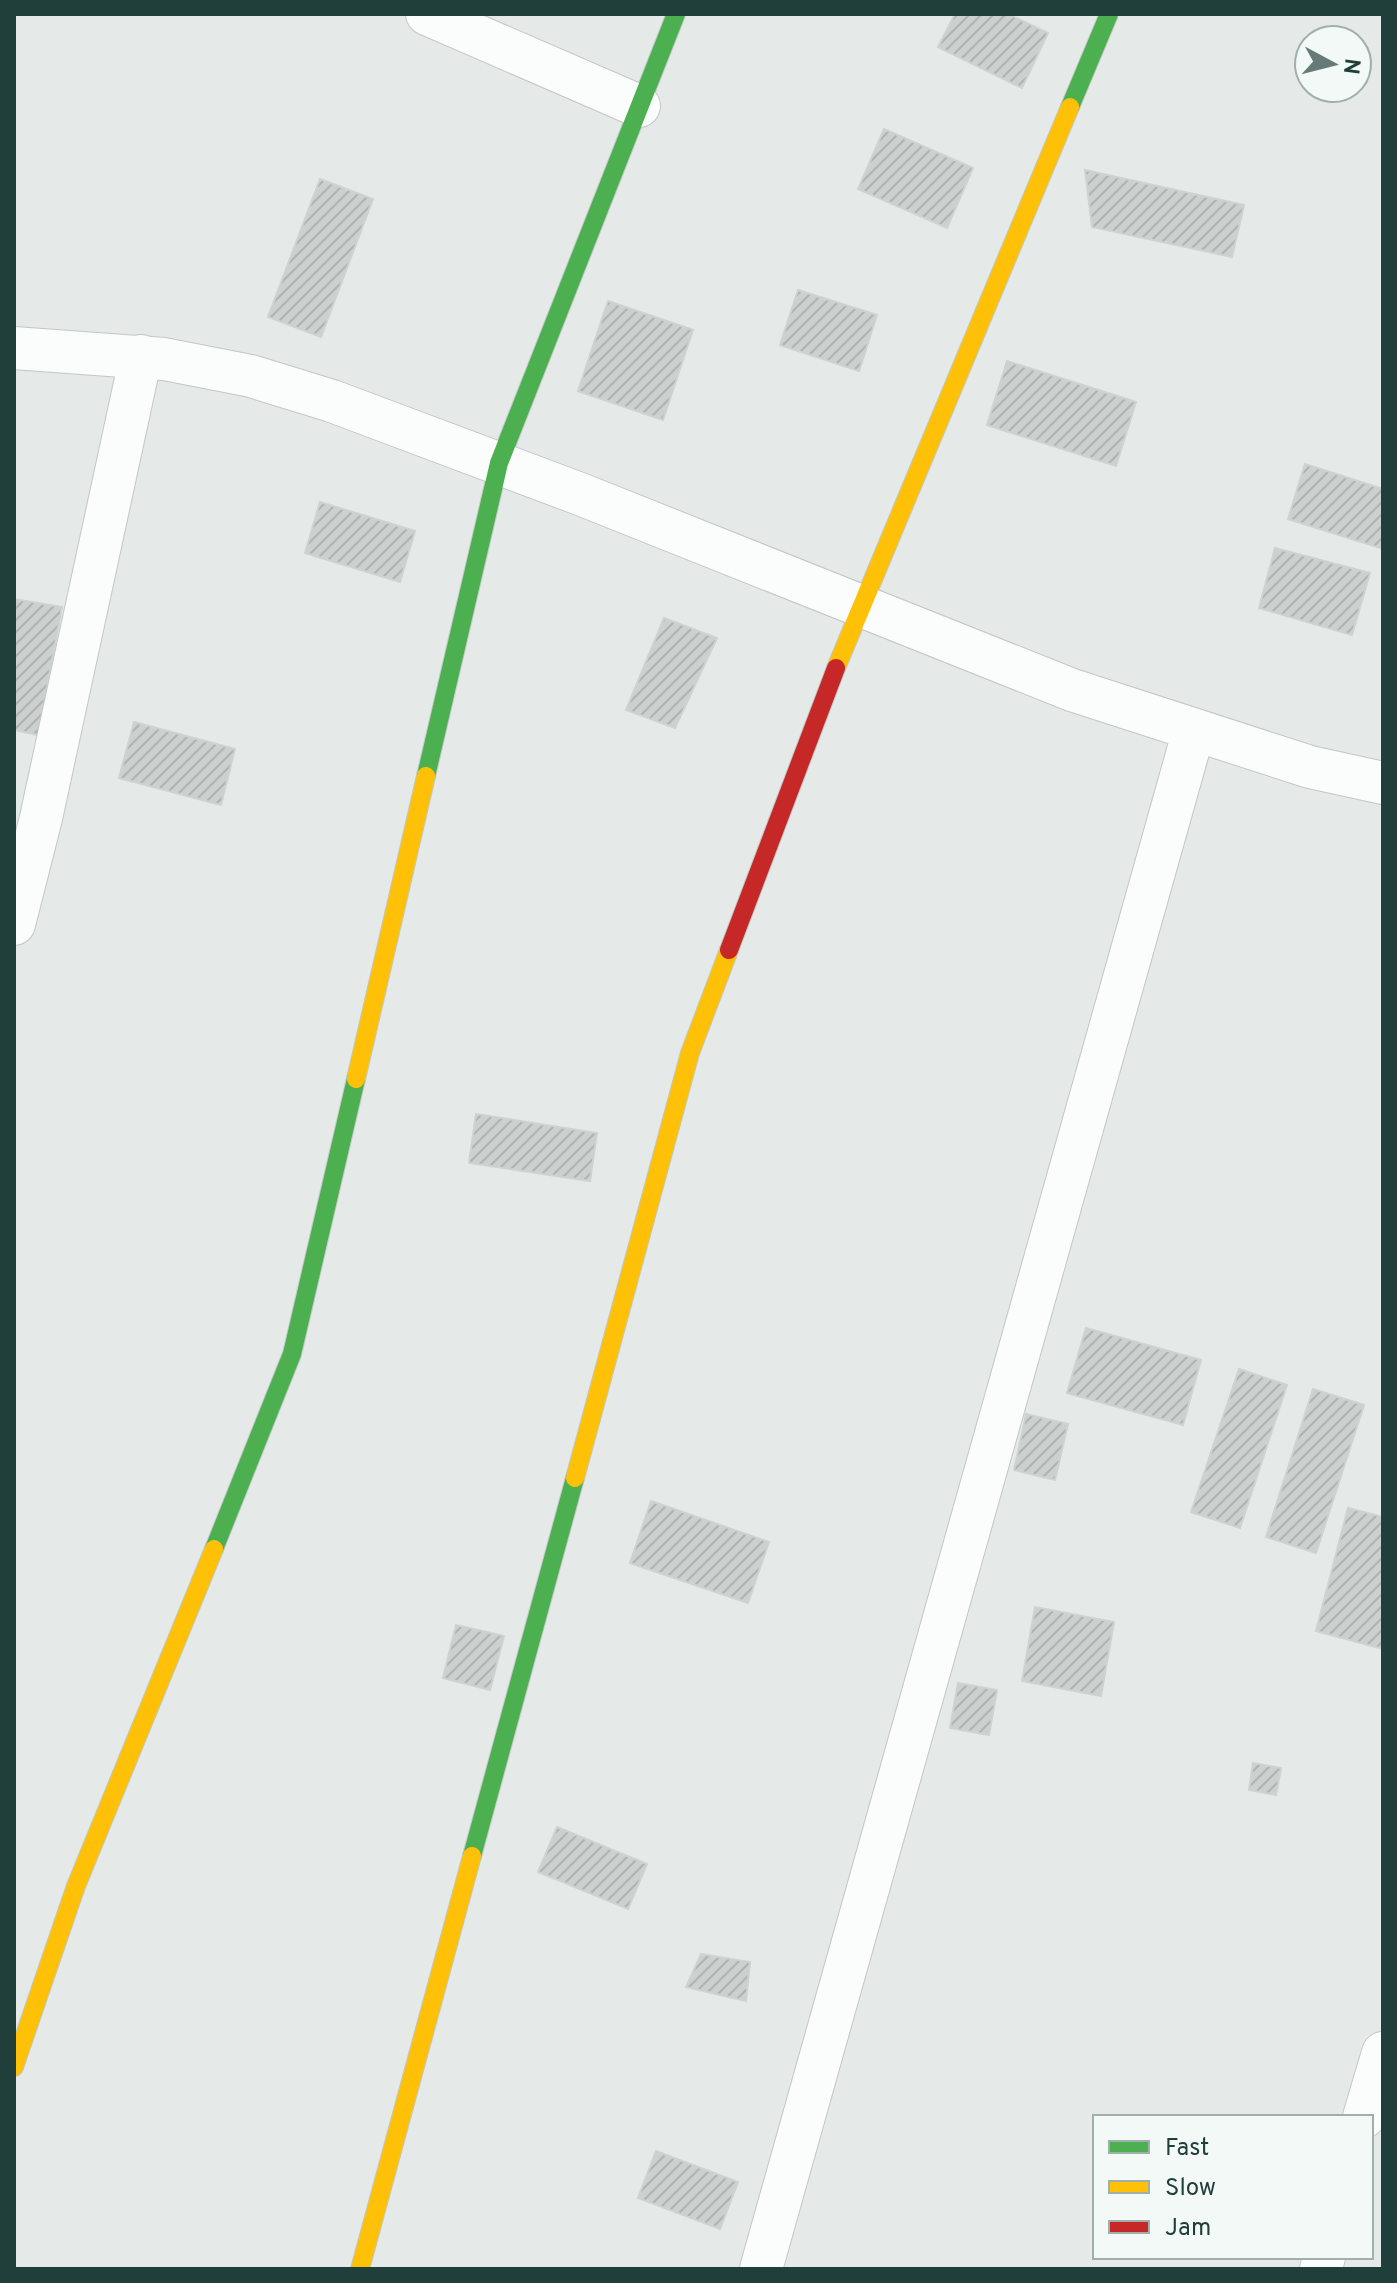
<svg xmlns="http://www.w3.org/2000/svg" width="1397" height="2283" font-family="Overpass,sans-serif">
<defs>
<pattern id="building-hatch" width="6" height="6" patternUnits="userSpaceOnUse" patternTransform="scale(2)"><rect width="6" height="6" fill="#ccd1d0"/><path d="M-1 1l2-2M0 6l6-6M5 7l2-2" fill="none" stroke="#afb4b3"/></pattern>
</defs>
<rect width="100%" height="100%" fill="#e5eae8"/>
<!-- building -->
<g fill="url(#building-hatch)" stroke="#cdd3d1" stroke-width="2">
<path d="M955,14H1008L1048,33L1022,88L938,47Z"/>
<path d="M884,129L973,168L947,228L858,189Z"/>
<path d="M1085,170L1244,205L1232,257L1092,227Z"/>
<path d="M320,179L373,199L321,337L268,317Z"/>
<path d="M798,290L877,315L859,371L780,345Z"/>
<path d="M608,301L693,330L663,420L578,391Z"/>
<path d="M1007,361L1136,402L1116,466L987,425Z"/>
<path d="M1305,464L1383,489V549L1288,519Z"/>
<path d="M320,502L415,531L400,582L305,553Z"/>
<path d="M1275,548L1370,573L1352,635L1259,608Z"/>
<path d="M14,599L62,607L38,735L14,730Z"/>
<path d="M664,618L717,638L675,728L626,710Z"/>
<path d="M134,722L235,749L221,805L119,778Z"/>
<path d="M476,1114L597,1133L590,1181L469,1163Z"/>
<path d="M1086,1328L1201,1360L1183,1425L1067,1393Z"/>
<path d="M1239,1369L1287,1385L1240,1528L1191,1512Z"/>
<path d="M1313,1389L1364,1405L1316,1553L1266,1537Z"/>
<path d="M1026,1414L1068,1424L1055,1480L1014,1470Z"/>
<path d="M651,1501L769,1542L748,1603L630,1563Z"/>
<path d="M1348,1508L1383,1517V1649L1316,1631Z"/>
<path d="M1035,1607L1114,1622L1101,1696L1022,1681Z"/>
<path d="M456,1625L504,1636L490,1690L443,1678Z"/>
<path d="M958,1683L997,1690L989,1735L950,1728Z"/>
<path d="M1253,1763L1281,1768L1276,1795L1249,1790Z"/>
<path d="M557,1827L647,1864L628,1909L538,1872Z"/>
<path d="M701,1954L750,1962L746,2001L686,1987Z"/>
<path d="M656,2151L738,2182L720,2229L638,2198Z"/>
</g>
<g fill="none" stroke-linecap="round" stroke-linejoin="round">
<defs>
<g id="street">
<path d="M427,14L639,106"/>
<path d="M14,348L164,359L251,376L332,401L580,494L1072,690L1310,767L1383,783"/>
<path d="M14,924L41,818L141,356"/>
<path d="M1364,2117L1383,2053"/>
<path d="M761,2269L1194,730"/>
<path d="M1321,2269L1324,2257"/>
</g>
<g id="fast">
<path d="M1070,107L1109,14"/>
<path d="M426,776L499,463L676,14"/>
<path d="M214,1549L292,1354L356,1079"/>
<path d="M472,1856L575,1478"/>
</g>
<g id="slow">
<path d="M836,668L1070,107"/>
<path d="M356,1079L426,776"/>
<path d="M575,1478L690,1053L729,950"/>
<path d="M14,2067L76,1886L214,1549"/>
<path d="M360,2269L472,1856"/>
</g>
<path id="jam" d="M729,950L836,668"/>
</defs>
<!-- street casing -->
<use href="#street" stroke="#c2c7c5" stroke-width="44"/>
<!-- fast casing -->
<use href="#fast" stroke="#c0c8c6" stroke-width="20"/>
<!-- slow casing -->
<use href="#slow" stroke="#c0c8c6" stroke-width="20"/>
<!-- jam casing -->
<use href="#jam" stroke="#c0c8c6" stroke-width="20"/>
<!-- street -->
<use href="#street" stroke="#fbfcfc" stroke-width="42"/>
<!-- fast -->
<use href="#fast" stroke="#4caf50" stroke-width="18"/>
<!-- slow -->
<use href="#slow" stroke="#ffc107" stroke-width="18"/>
<!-- jam -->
<use href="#jam" stroke="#c62828" stroke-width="18"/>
</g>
<!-- border -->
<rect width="1397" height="2283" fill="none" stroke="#213f3a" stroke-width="32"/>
<!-- legend -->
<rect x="1093" y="2115" width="280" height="144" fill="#f3f9f7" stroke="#9fafab" stroke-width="2"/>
<rect x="1109" y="2141" width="40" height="12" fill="#4caf50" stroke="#9fafab" stroke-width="2"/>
<text x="1165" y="2155" font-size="24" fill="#213f3a">Fast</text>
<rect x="1109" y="2181" width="40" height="12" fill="#ffc107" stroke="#9fafab" stroke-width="2"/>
<text x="1165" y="2195" font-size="24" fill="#213f3a">Slow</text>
<rect x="1109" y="2221" width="40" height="12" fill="#c62828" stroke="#9fafab" stroke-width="2"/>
<text x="1165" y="2235" font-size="24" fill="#213f3a">Jam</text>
<!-- north arrow -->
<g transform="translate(1333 64) rotate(97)"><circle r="38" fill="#f3f9f7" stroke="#9fafab" stroke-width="2"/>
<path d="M0-6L14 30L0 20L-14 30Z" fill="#667b77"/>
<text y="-12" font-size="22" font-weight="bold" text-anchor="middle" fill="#213f3a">N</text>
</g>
</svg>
